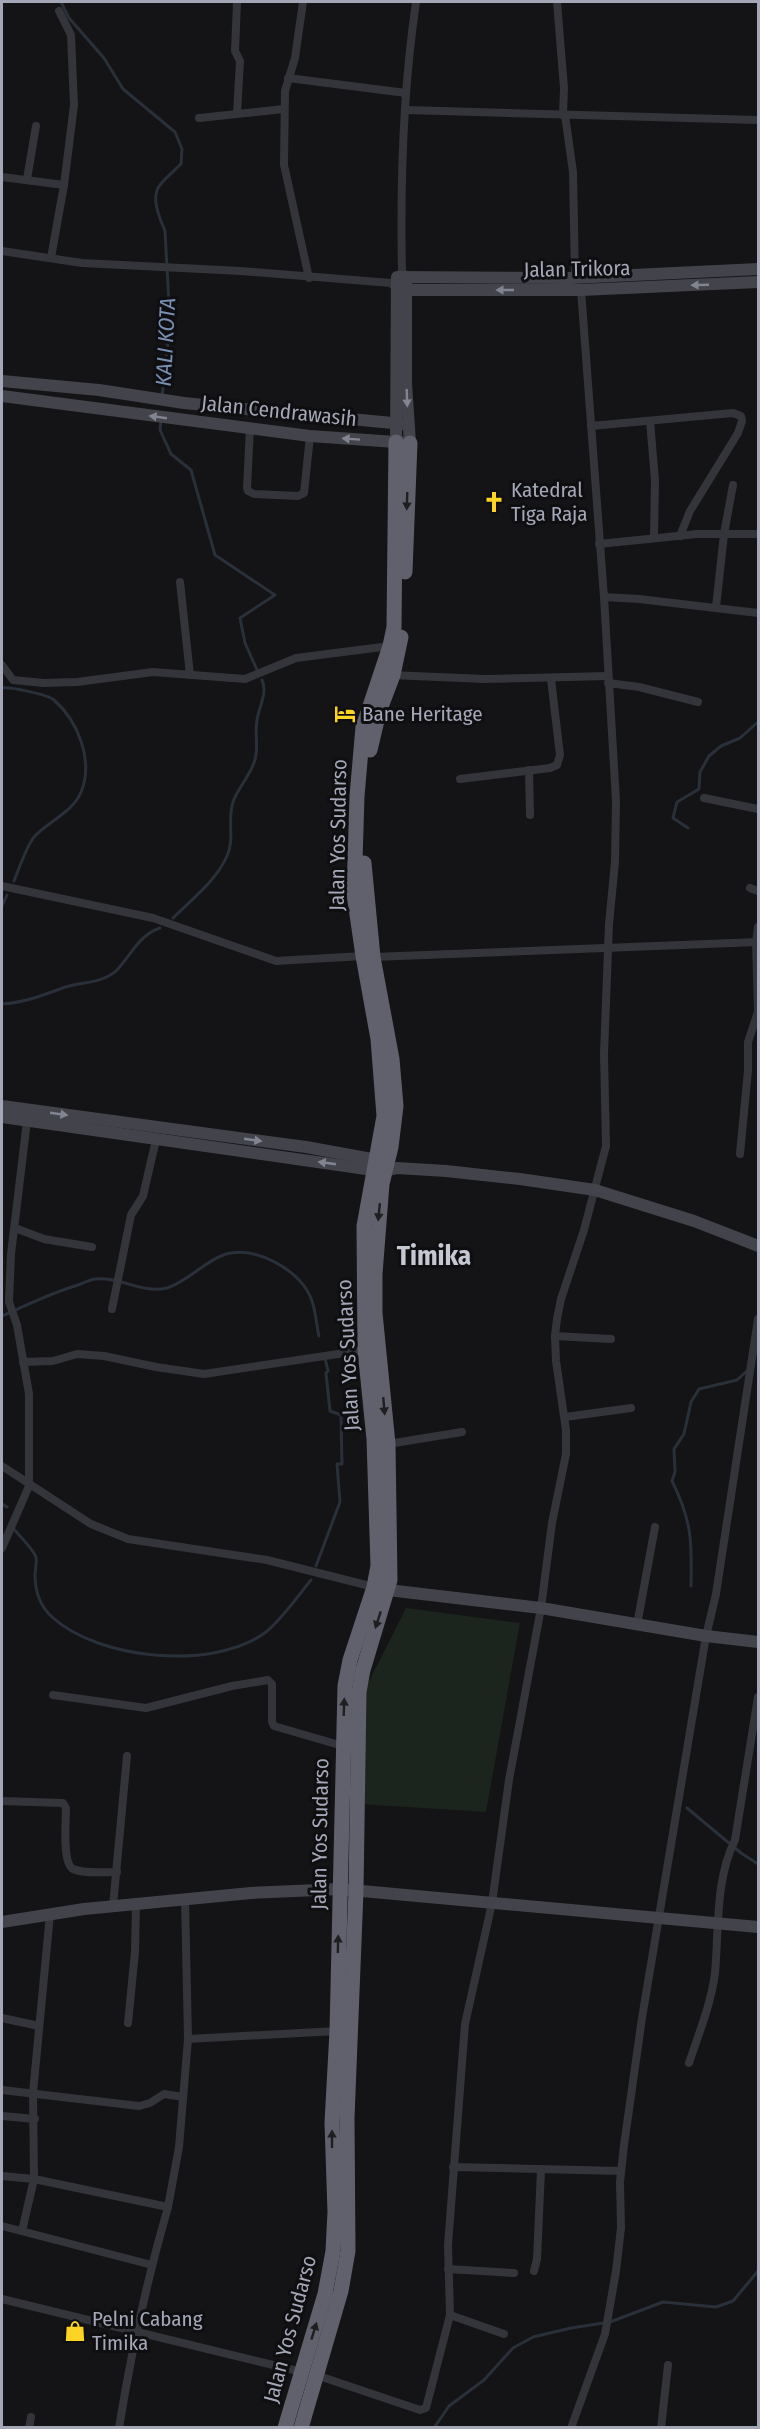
<svg xmlns="http://www.w3.org/2000/svg" width="760" height="2429" font-family="'Fira Sans Condensed',sans-serif">
<rect width="100%" height="100%" fill="#141315"/>
<!-- green -->
<path fill="#1b241d" d="M406,1608L520,1623L486,1812L359,1804L363,1693Z"/>
<g fill="none" stroke-linecap="round" stroke-linejoin="round">
<!-- stream -->
<g stroke="#29303a" stroke-width="3">
<path d="M61,2L69,18L104,58L123,89L175,132L182,149L181,164C174,171 166,177 160,185C150,197 160,219 165,231L170,323L162,397"/>
<path d="M161,419L160,430L171,454L191,470L215,555L275,595L240,618L245,643L257,670"/>
<path d="M2,688C10,687 47,694 54,700C78,721 94,761 81,792C73,812 49,821 35,836C27,844 19,869 14,881"/>
<path d="M688,828L673,818L677,802L699,789L700,772L709,756L721,746L740,738L758,722"/>
<path d="M2,906L7,895"/>
<path d="M173,918C192,899 216,881 227,856C235,839 227,820 233,802C238,788 248,778 253,765C260,751 254,735 257,720C259,706 268,693 262,680"/>
<path d="M2,1004C22,1003 41,996 60,989C79,981 101,985 117,970C131,955 139,935 160,928"/>
<path d="M2,1316C27,1305 51,1293 78,1285C83,1283 89,1280 95,1279C119,1276 142,1294 167,1288C189,1281 204,1261 226,1254C255,1246 298,1269 310,1296C316,1308 316,1324 319,1336"/>
<path d="M2,1504L7,1507"/>
<path d="M13,1528C20,1537 32,1547 36,1557C37,1562 35,1570 35,1575C35,1590 40,1606 52,1617C99,1660 214,1671 266,1632C283,1618 297,1597 311,1580"/>
<path d="M316,1566L340,1502L337,1464H342L341,1415L330,1411L326,1373L328,1371L325,1358"/>
<path d="M691,1586C692,1542 692,1521 672,1481L675,1472L674,1449L684,1434L691,1402L699,1389L737,1380L748,1370"/>
<path d="M687,1808L741,1853L758,1864"/>
<path d="M434,2428L449,2406L484,2380L513,2348L533,2337L571,2328L610,2322L663,2302L716,2307L733,2301L758,2271"/>
</g>
<!-- street -->
<g stroke="#34343b" stroke-width="8">
<path d="M303,2L295,58L285,91L284,165L309,278"/>
<path d="M557,2L564,88L563,115"/>
<path d="M288,78L406,93"/>
<path d="M406,110L758,120"/>
<path d="M237,113L240,61L235,51L237,2"/>
<path d="M565,115L573,172L575,278"/>
<path d="M199,118L284,109"/>
<path d="M2,177L64,185"/>
<path d="M27,179L36,126"/>
<path d="M2,251L82,263L241,271L391,283L397,290"/>
<path d="M51,258L64,185L74,105L71,35L59,11"/>
<path d="M406,277L402,271C400,181 403,91 416,2"/>
<path d="M650,421L655,480L654,538"/>
<path d="M591,426L733,413L741,416L742,421L738,433L690,511L680,536"/>
<path d="M250,428L247,488L248,491L254,494L298,496L304,493L310,436"/>
<path d="M599,544L697,534H758"/>
<path d="M180,582L190,675"/>
<path d="M604,597L639,599L758,613"/>
<path d="M716,607L724,534L733,485"/>
<path d="M2,665L13,680L44,683L77,682L153,672L245,679L296,658L390,646"/>
<path d="M390,675L485,679L608,676"/>
<path d="M608,683L639,687L698,702"/>
<path d="M529,770L530,815"/>
<path d="M460,779L550,768L557,765L560,755L551,679"/>
<path d="M704,798L758,809"/>
<path d="M2,886L153,918L276,961L363,956"/>
<path d="M750,888L758,891"/>
<path d="M373,957L758,942"/>
<path d="M740,1154L748,1070V1042L758,1012L756,942L758,927"/>
<path d="M15,1228L44,1239L92,1247"/>
<path d="M112,1309L131,1215L143,1196L155,1144L154,1139"/>
<path d="M555,1336L611,1339"/>
<path d="M23,1362L53,1361L77,1354L104,1356L156,1367L204,1374L365,1350"/>
<path d="M565,1417L631,1408"/>
<path d="M388,1444L462,1432"/>
<path d="M2,1466L91,1524L128,1539L267,1560L378,1588"/>
<path d="M2,1548L29,1486V1394L17,1325L9,1302L11,1254L27,1121"/>
<path d="M637,1625L655,1527"/>
<path d="M53,1695L146,1708L232,1686L268,1680L272,1684V1722L274,1726L343,1746"/>
<path d="M2,1801L63,1803L66,1808C66,1821 62,1863 73,1869C84,1874 104,1872 117,1872"/>
<path d="M113,1906L127,1756"/>
<path d="M50,1914L33,2093L34,2179L168,2207C147,2280 131,2353 119,2428"/>
<path d="M2,2018L39,2026"/>
<path d="M128,2023L135,1952L136,1904"/>
<path d="M188,2039L337,2031"/>
<path d="M689,2063C699,2033 711,2004 715,1973C719,1930 715,1880 735,1840L758,1697"/>
<path d="M2,2090L139,2106L150,2103L164,2094L183,2097"/>
<path d="M2,2116L35,2119"/>
<path d="M453,2167L621,2171"/>
<path d="M2,2176L34,2179L22,2231"/>
<path d="M168,2207L179,2147L188,2039L185,1899"/>
<path d="M2,2226L152,2265"/>
<path d="M448,2269L514,2273"/>
<path d="M534,2271L537,2259L541,2170"/>
<path d="M2,2299L302,2372"/>
<path d="M450,2315L504,2334"/>
<path d="M316,2375L420,2410L426,2408L450,2315L448,2245L465,2024L492,1903L509,1780L541,1608L552,1523L566,1454V1430L556,1361L555,1336L557,1319L561,1299L584,1230L606,1146L604,1054L609,924L615,862L616,801L604,597L581,290"/>
<path d="M29,2428L31,2417"/>
<path d="M571,2428L605,2334L616,2271L621,2228L620,2182L624,2145L642,2018L706,1636L716,1594L758,1319"/>
<path d="M661,2428L668,2365"/>
</g>
<!-- secondary -->
<g stroke="#42434b" stroke-width="12">
<path d="M400,290H581L758,282"/>
<path d="M2,381L99,390L184,403L403,424"/>
<path d="M2,396L310,436L410,443L406,383V277"/>
<path d="M396,442L397,277L571,278L758,269"/>
<path d="M2,1106L306,1147L383,1161"/>
<path d="M2,1117L373,1170L385,1171L397,1168L446,1171L520,1179L595,1190L694,1221L758,1246"/>
<path d="M388,1590L541,1608L706,1636L758,1642"/>
<path d="M2,1922L84,1909L251,1893L340,1889L758,1927"/>
</g>
<!-- highway -->
<g stroke="#60616c" stroke-width="15">
<path d="M405,572L410,443"/>
<path d="M370,750L379,712L393,675L401,637"/>
<path d="M285,2428L325,2294L333,2251L335,2212L332,2123L337,2031L345,1686L350,1660L374,1587L378,1566L374,1439L365,1350L364,1226L384,1116L378,1039L363,956L354,894L357,796L363,727L390,646L394,627L396,442"/>
<path d="M301,2428L341,2291L348,2251L347,2118L356,1891L359,1692L363,1670L390,1580L388,1444L375,1313V1274L382,1184L391,1147L396,1106L392,1059L373,957L364,863"/>
</g>
</g>
<!-- one-way arrows -->
<defs><path id="oneway-solid" d="M-6-.8H1V-3.2L6.5 0L1 3.2V.8H-6Z" transform="scale(1.5)"/></defs>
<g fill="#828491">
<use href="#oneway-solid" transform="translate(700 285) rotate(178)"/>
<use href="#oneway-solid" transform="translate(505 290) rotate(-180)"/>
<use href="#oneway-solid" transform="translate(407 398) rotate(88)"/>
<use href="#oneway-solid" transform="translate(158 417) rotate(-172)"/>
<use href="#oneway-solid" transform="translate(351 439) rotate(-176)"/>
<use href="#oneway-solid" transform="translate(59 1114) rotate(8)"/>
<use href="#oneway-solid" transform="translate(253 1140) rotate(8)"/>
<use href="#oneway-solid" transform="translate(327 1163) rotate(-172)"/>
</g>
<g fill="#1f1f22">
<use href="#oneway-solid" transform="translate(407 501) rotate(92)"/>
<use href="#oneway-solid" transform="translate(379 1212) rotate(96)"/>
<use href="#oneway-solid" transform="translate(384 1406) rotate(85)"/>
<use href="#oneway-solid" transform="translate(378 1620) rotate(108)"/>
<use href="#oneway-solid" transform="translate(344 1707) rotate(-88)"/>
<use href="#oneway-solid" transform="translate(338 1944) rotate(-89)"/>
<use href="#oneway-solid" transform="translate(332 2139) rotate(-90)"/>
<use href="#oneway-solid" transform="translate(314 2331) rotate(-73)"/>
</g>
<!-- icons -->
<defs>
<symbol id="church-bare" viewBox="-9 -9 18 18"><path d="M-1.2-6h2.4v3.5h3.3v2.4h-3.3V6h-2.4V-.1h-3.3v-2.4h3.3Z" fill="#fdd423" stroke="#0f0e10" stroke-width="2.5" paint-order="stroke"/></symbol>
<symbol id="hotel-bare" viewBox="-9 -9 18 18"><path d="M-6-4.5h1.5V1H6V5H4.5V3h-9V5H-6ZM-4 0a1.8 1.8 0 1 1 3.6 0ZM.5 0V-2.5h3Q6-2.5 6 0Z" fill="#fdd423" stroke="#0f0e10" stroke-width="2.5" paint-order="stroke"/></symbol>
<symbol id="shop-bare" viewBox="-9 -9 18 18"><path d="M-5-2.5h2.3a2.7 3.5 0 0 1 5.4 0H5L5.5 6h-11ZM-1.5-2.5h3a1.5 2.3 0 0 0-3 0Z" fill="#fdd423" stroke="#0f0e10" stroke-width="2.5" paint-order="stroke"/></symbol>
</defs>
<g fill-rule="evenodd">
<use href="#church-bare" x="479" y="487" width="30" height="30"/>
<use href="#hotel-bare" x="330" y="699" width="30" height="30"/>
<use href="#shop-bare" x="60" y="2316" width="30" height="30"/>
</g>
<g text-anchor="middle" stroke-width="6" stroke-linejoin="round" paint-order="stroke">
<!-- street labels -->
<g font-size="21" fill="#a4a7b7" stroke="#0f0e10">
<text transform="translate(577 269) rotate(-1)" y="7">Jalan Trikora</text>
<text transform="translate(279 411) rotate(6)" y="7">Jalan Cendrawasih</text>
<text transform="translate(338 835) rotate(-89)" y="7">Jalan Yos Sudarso</text>
<text transform="translate(348 1355) rotate(-93)" y="7">Jalan Yos Sudarso</text>
<text transform="translate(320 1834) rotate(-89)" y="7">Jalan Yos Sudarso</text>
<text transform="translate(290 2329) rotate(-75)" y="7">Jalan Yos Sudarso</text>
</g>
<!-- poi labels -->
<g font-size="21" fill="#a4a7b7" stroke="#0f0e10" text-anchor="start">
<text x="511" y="497">Katedral<tspan x="511" dy="24">Tiga Raja</tspan></text>
<text x="362" y="721">Bane Heritage</text>
<text x="92" y="2326">Pelni Cabang<tspan x="92" dy="24">Timika</tspan></text>
</g>
<!-- water labels -->
<g font-size="22" font-style="italic" fill="#7990b4" stroke="#0f0e10">
<text transform="translate(165 342) rotate(-87)" y="8">KALI KOTA</text>
</g>
<!-- district labels -->
<g font-size="27" font-weight="bold" fill="#c5c7d2" stroke="#0f0e10">
<text x="434" y="1265">Timika</text>
</g>
</g>
<!-- border -->
<rect width="760" height="2429" fill="none" stroke="#a4a7b7" stroke-width="6"/>
</svg>
